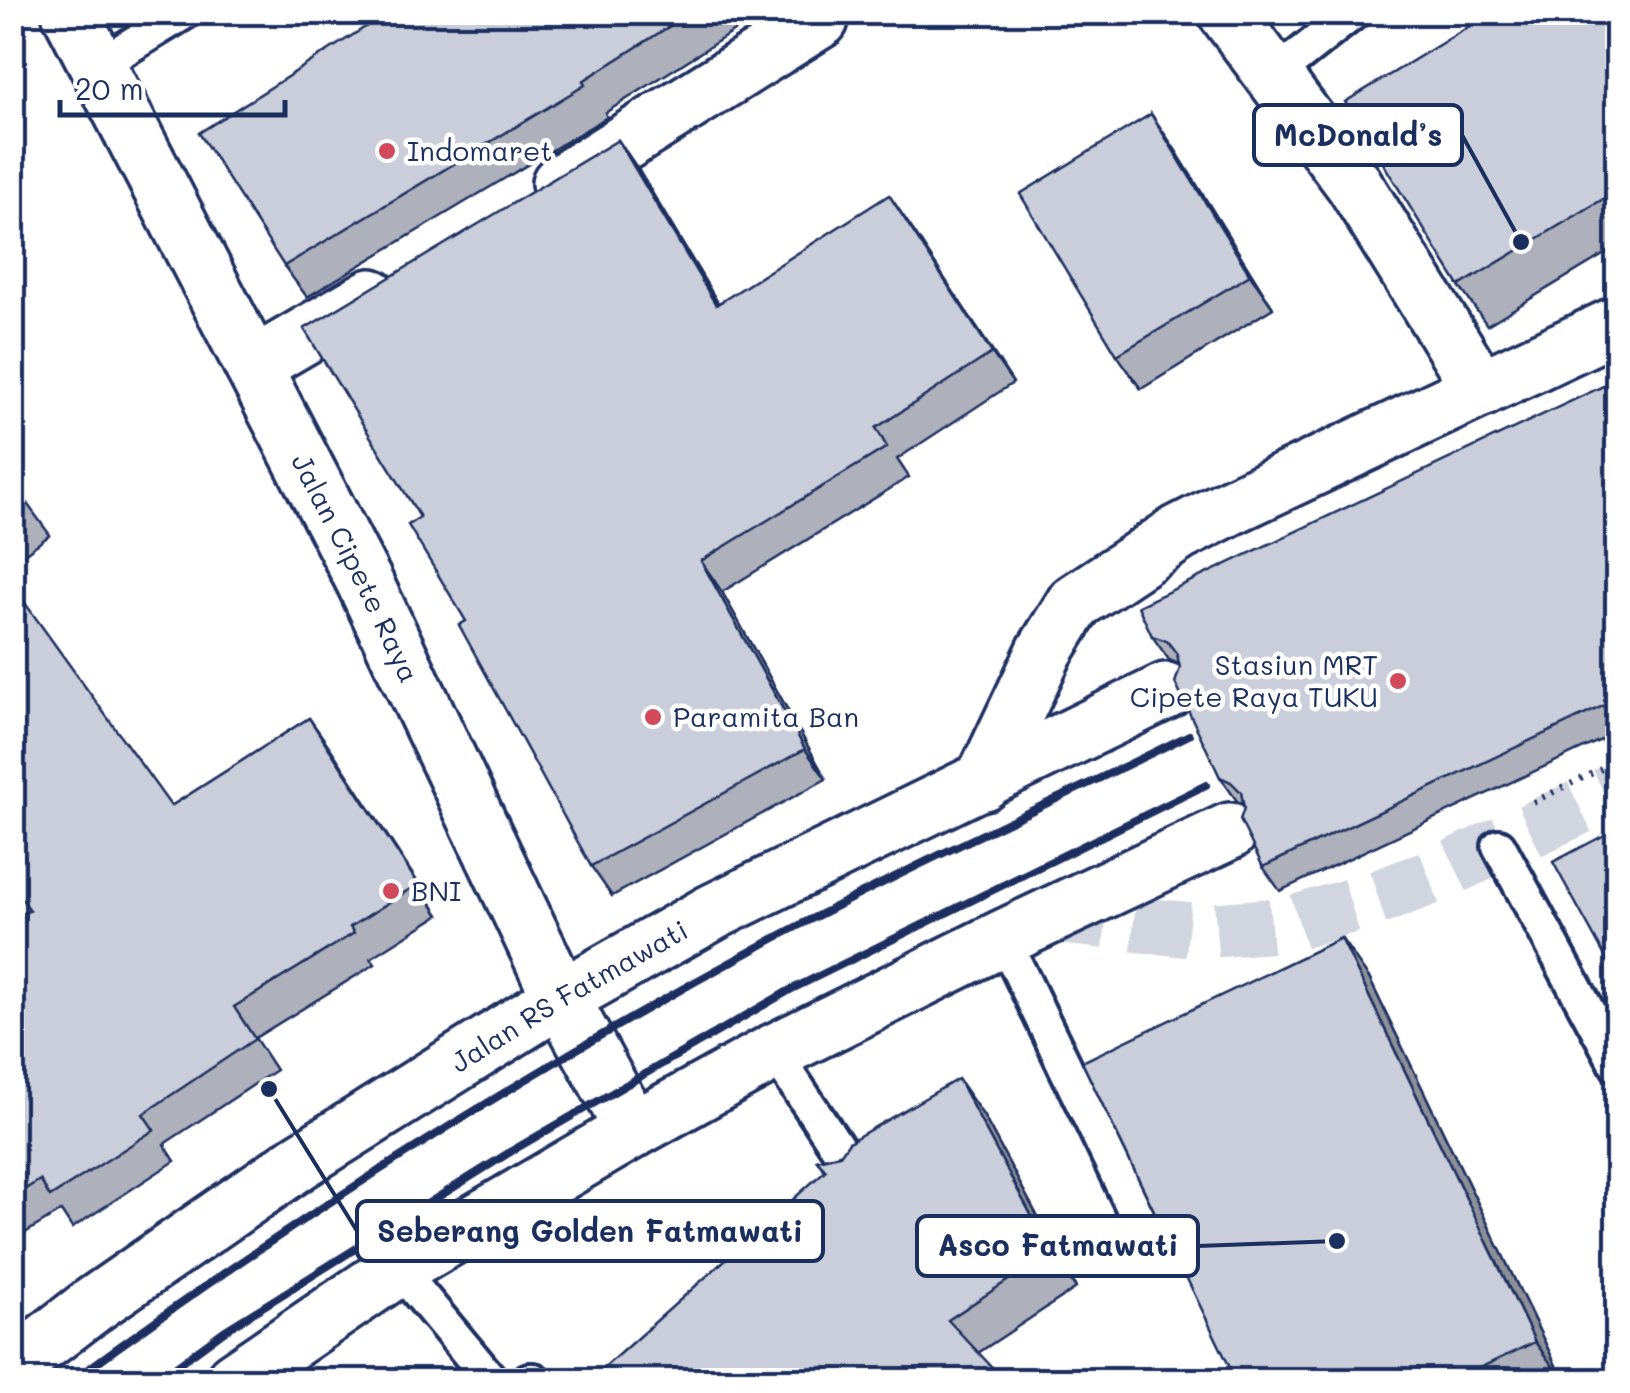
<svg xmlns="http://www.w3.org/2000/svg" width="1630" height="1393" font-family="Mali,sans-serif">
<rect width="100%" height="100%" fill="#fff"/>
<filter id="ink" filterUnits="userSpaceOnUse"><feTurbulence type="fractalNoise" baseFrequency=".01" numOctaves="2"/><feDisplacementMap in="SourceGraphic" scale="20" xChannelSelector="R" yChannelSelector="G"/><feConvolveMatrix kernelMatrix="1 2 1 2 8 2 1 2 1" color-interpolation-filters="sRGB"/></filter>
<g filter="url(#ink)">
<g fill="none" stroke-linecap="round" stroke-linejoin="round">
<!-- tertiary-tunnel -->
<path stroke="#d1d5df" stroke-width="55" stroke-dasharray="55 28" stroke-linecap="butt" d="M1051,916L1202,931L1291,924L1379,897L1434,876L1618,789"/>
<defs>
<g id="service">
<path d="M97,66L185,12"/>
<path d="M1273,76L1354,12"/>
<path d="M1499,846L1618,1067"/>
<path d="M1003,938L1141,1224"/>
<path d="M774,1052L855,1174"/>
<path d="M398,1268L491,1380"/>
<path d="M529,1380H534"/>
</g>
<g id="minor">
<path d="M1226,12L1354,184L1481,389"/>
<path d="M560,183L820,20"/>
<path d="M253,366L371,297"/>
</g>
<path id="tertiary" d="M983,782L1045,651L1075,602L1179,533L1230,507L1618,324"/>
<g id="secondary">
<path id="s1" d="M70,12L364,581L561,998L633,1130"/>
</g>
<g id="primary">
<path id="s2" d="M12,1367L93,1305L299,1162L561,998L713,912L1166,691"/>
<path d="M234,1380L398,1268L633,1130L774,1052L1003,938L1230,831"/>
</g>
</defs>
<!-- service casing -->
<use href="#service" stroke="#1b2f5e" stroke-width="40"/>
<!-- minor casing -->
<use href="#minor" stroke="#1b2f5e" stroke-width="62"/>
<!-- tertiary casing -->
<use href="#tertiary" stroke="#1b2f5e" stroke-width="62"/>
<!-- secondary casing -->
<use href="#secondary" stroke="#1b2f5e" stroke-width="62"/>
<!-- primary casing -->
<use href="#primary" stroke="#1b2f5e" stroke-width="62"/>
<!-- path -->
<path stroke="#1b2f5e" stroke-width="6" stroke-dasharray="2.5 8" stroke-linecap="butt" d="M1533,802L1618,761"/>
<!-- service -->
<use href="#service" stroke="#fff" stroke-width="32"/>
<!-- minor -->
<use href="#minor" stroke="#fff" stroke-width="55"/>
<!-- tertiary -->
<use href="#tertiary" stroke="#fff" stroke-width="55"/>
<!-- secondary -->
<use href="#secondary" stroke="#fff" stroke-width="55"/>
<!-- primary -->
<use href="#primary" stroke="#fff" stroke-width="55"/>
<!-- rail -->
<g stroke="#1b2f5e" stroke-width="8">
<path d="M73,1380C296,1217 531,1069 775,938C910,866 1051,803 1189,735"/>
<path d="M157,1380L224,1331L515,1149L790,990L1206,785"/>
</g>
</g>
<!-- wall -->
<g fill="#aeb1bb" stroke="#1b2f5e" stroke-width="2.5">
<path d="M389,12H764L605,113L607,117L307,297L284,266Z"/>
<path d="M1618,12V246L1487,325L1459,286Z"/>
<path d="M1151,114L1174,148L1273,308L1141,389L1117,355Z"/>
<path d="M618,140L639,171L718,303L910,226L1013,383L897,459L909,477L722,592L826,779L612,896L591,866L466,621L420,517Z"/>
<path d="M1618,379V732L1280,891L1263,867L1243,804L1237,801L1220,777L1179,664L1169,660L1152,636Z"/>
<path d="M12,483L50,535L12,563Z"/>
<path d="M309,718L439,915L371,958L375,964L255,1038L276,1070L164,1144L175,1161L72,1228L61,1211L12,1241V921L171,806Z"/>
<path d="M1369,978L1563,1380H1236Z"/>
<path d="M983,1115L1076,1288L978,1353L590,1380L825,1172L817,1160Z"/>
</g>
<!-- shaded-wall -->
<g fill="#8d9099" stroke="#1b2f5e" stroke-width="2.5">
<path d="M1151,114L1174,148L1273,308L1250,275Z"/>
<path d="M618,140L639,171L737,335L716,305Z"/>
<path d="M889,195L910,226L1013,383L992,353Z"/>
<path d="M701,561L722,592L826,779L805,749Z"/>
<path d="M309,718L331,749L439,915L418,884Z"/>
<path d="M1341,938L1369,978L1563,1380L1535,1342Z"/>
<path d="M958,1079L983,1115L1076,1288L1051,1252Z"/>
</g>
<!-- building -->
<g fill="#caceda" stroke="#1b2f5e" stroke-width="2.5">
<path d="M389,12H692L583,81L585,85L284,266L199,133Z"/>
<path d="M1493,12H1618V190L1459,286L1345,102Z"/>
<path d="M1151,114L1250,275L1117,355L1020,194Z"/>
<path d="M618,140L716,305L889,195L992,353L876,428L887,447L701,561L805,749L591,866L459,625L466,621L408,525L420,517L304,329Z"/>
<path d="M1618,379V699L1263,867L1240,820L1244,808L1241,792L1231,782L1220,777L1175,683L1180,668L1177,654L1167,641L1152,636L1138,606Z"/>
<path d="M12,483L28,504L12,516Z"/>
<path d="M12,585L171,806L309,718L418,884L350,927L354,933L234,1007L255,1039L143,1114L154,1130L50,1197L40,1180L12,1197V921L30,910L12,886Z"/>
<path d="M1618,828V980L1553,862Z"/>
<path d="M1341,938L1535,1342L1454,1380H1236L1082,1062Z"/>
<path d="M958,1079L1051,1252L948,1320L1004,1380H590L826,1170L817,1160L840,1155L849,1142Z"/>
<path d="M1618,1361V1380H1592Z"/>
</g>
</g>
<!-- markers -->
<g fill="#d1495b" stroke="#fff" stroke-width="4">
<circle cx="387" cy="151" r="10"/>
<circle cx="1398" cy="681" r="10"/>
<circle cx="653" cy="717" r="10"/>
<circle cx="391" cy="891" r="10"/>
</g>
<g text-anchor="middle" stroke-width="9" stroke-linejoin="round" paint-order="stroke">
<!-- poi labels -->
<g font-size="28" fill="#1b2f5e" stroke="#fff" text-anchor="start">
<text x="407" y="161">Indomaret</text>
<text x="1378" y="675" text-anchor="end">Stasiun MRT<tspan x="1378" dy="32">Cipete Raya TUKU</tspan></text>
<text x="673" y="727">Paramita Ban</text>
<text x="411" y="901">BNI</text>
</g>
<!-- street labels -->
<g font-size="28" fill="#1b2f5e" stroke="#fff">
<text dy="10" stroke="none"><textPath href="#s1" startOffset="625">Jalan Cipete Raya</textPath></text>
<text dy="10" stroke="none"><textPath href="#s2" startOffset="670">Jalan RS Fatmawati</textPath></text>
</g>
</g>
<!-- callouts -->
<path fill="none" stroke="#1b2f5e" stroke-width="4" d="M1521 242L1462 135M269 1089L357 1231M1337 1241L1198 1246"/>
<g fill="#1b2f5e" stroke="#fff" stroke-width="4">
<circle cx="1521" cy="242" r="10"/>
<circle cx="269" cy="1089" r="10"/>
<circle cx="1337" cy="1241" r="10"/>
</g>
<g fill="#fff" stroke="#1b2f5e" stroke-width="4">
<rect x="1254" y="105" width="208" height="60" rx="10"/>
<rect x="357" y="1201" width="466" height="60" rx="10"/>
<rect x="917" y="1216" width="281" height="60" rx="10"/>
</g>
<g font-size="30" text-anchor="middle" font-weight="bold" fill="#1b2f5e">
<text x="1358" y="146">McDonald’s</text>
<text x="590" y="1242">Seberang Golden Fatmawati</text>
<text x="1058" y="1256">Asco Fatmawati</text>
</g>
<!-- margin -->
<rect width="1630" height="1393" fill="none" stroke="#fff" stroke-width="50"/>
<rect x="25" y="25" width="1580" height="1343" fill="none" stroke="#1b2f5e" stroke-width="4" filter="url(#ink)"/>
<!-- scale -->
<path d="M60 100v15h225v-15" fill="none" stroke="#1b2f5e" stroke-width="5"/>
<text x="75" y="100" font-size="30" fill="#1b2f5e" stroke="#ffffff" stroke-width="8" paint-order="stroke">20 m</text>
</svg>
